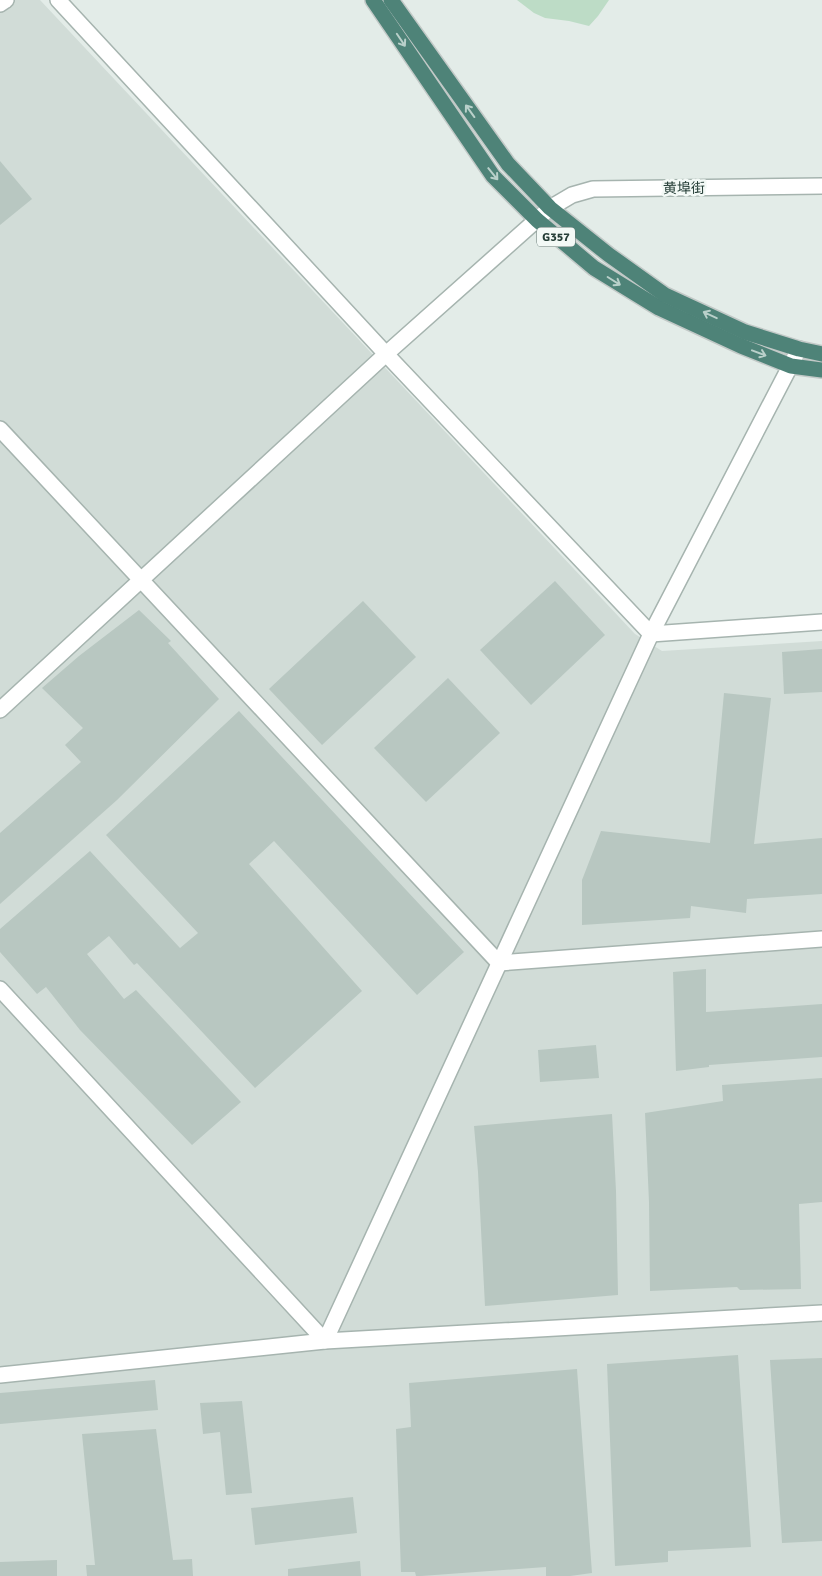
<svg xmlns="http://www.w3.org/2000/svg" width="822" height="1576" font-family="Signika,'Noto Sans SC',sans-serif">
<rect width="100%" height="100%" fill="#e3ece8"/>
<!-- built -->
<path fill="#d1dcd7" d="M0,0H40L635,634L662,651L822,641V1576H0Z"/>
<!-- green -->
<path fill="#bddcc6" d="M517,0H609L598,16L589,26L569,21L545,18L534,13Z"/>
<!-- building -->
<g fill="#b8c7c1">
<path d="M0,161L32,199L0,225Z"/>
<path d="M555,581L605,635L531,705L480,650Z"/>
<path d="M363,601L416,657L322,745L269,689Z"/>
<path d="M139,610L171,641L168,643L219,699L117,800L0,904V833L81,762L65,745L83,728L42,688L79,656Z"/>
<path d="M822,649V692L784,694L782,652Z"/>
<path d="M448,678L500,733L426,802L374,748Z"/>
<path d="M724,693L771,698L754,844L822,838V894L747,899L746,913L691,906L690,918L582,925V880L601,831L710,843Z"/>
<path d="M239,711L464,952L417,995L274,841L249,864L362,991L255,1088L137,963L134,965L109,936L87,954L124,999L136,990L241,1102L192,1145L80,1030L46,987L37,994L0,952V929L90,851L180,948L198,933L106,835Z"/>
<path d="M706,969V1012L822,1004V1057L709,1065V1067L676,1071L673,972Z"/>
<path d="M596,1045L599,1078L540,1082L538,1050Z"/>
<path d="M822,1078V1202L799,1204L801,1289L740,1290L737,1287L650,1291L649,1202L645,1113L723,1101L722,1085Z"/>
<path d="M612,1114L616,1191L618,1295L485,1306L478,1172L474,1126Z"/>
<path d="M738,1355L751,1547L668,1551V1562L615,1566L607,1364Z"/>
<path d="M822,1358V1541L782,1543L770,1360Z"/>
<path d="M577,1369L592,1573L570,1576H546V1567L421,1576H416L415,1572H401L396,1429L411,1427L409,1383Z"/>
<path d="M155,1380L158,1410L0,1424V1393Z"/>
<path d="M242,1401L252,1493L226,1495L220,1432L203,1434L200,1403Z"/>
<path d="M156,1429L173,1560L192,1559L193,1576H87L86,1565H95L82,1434Z"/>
<path d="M353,1497L357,1533L255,1545L251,1508Z"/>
<path d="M57,1560V1576H0V1562Z"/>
<path d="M360,1561L361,1576H288V1569Z"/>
</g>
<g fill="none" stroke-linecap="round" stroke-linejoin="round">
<defs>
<g id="tertiary">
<path d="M58,0L386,354L651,634L822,622"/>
<path d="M0,4L6,0"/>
<path d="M0,429L499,963L822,939"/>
<path d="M0,710L386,354L550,208L572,195L593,189L822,186"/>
<path d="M0,989L325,1341L651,634L799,349"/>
<path d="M0,1375L325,1341L822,1313"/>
</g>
<g id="trunk">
<path d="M373,0L493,176L537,220L594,268L659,308L741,346L791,366L822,370"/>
<path d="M391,0L508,164L550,208L609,255L665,295L745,332L799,349L822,354"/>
</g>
</defs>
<!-- tertiary casing -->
<use href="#tertiary" stroke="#a6b4af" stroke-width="18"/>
<!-- trunk casing -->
<use href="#trunk" stroke="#c2c9c7" stroke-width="18"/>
<!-- tertiary -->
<use href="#tertiary" stroke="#fff" stroke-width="15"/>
<!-- trunk -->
<use href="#trunk" stroke="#4e8378" stroke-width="15"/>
</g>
<!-- one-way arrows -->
<defs><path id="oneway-shaft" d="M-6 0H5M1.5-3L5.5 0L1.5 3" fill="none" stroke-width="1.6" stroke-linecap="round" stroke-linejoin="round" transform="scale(1.25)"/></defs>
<g stroke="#b9d0ca">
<use href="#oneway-shaft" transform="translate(401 40) rotate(56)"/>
<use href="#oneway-shaft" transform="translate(470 111) rotate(-126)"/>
<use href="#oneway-shaft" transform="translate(493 174) rotate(51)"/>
<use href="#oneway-shaft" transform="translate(614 281) rotate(32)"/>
<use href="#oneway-shaft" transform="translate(710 315) rotate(-155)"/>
<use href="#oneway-shaft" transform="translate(759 353) rotate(21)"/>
</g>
<g text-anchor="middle" stroke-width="5" stroke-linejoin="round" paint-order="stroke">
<!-- shield labels -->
<rect fill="#f3f9f6" stroke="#627570" stroke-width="1" x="537" y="227.5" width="38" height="19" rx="4"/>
<g font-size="12" font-weight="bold" fill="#243d36">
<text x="556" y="241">G357</text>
</g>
<!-- street labels -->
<g font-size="14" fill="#243d36" stroke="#f3f9f6">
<text transform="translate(684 188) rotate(-1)" y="5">黄埠街</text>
</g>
</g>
</svg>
